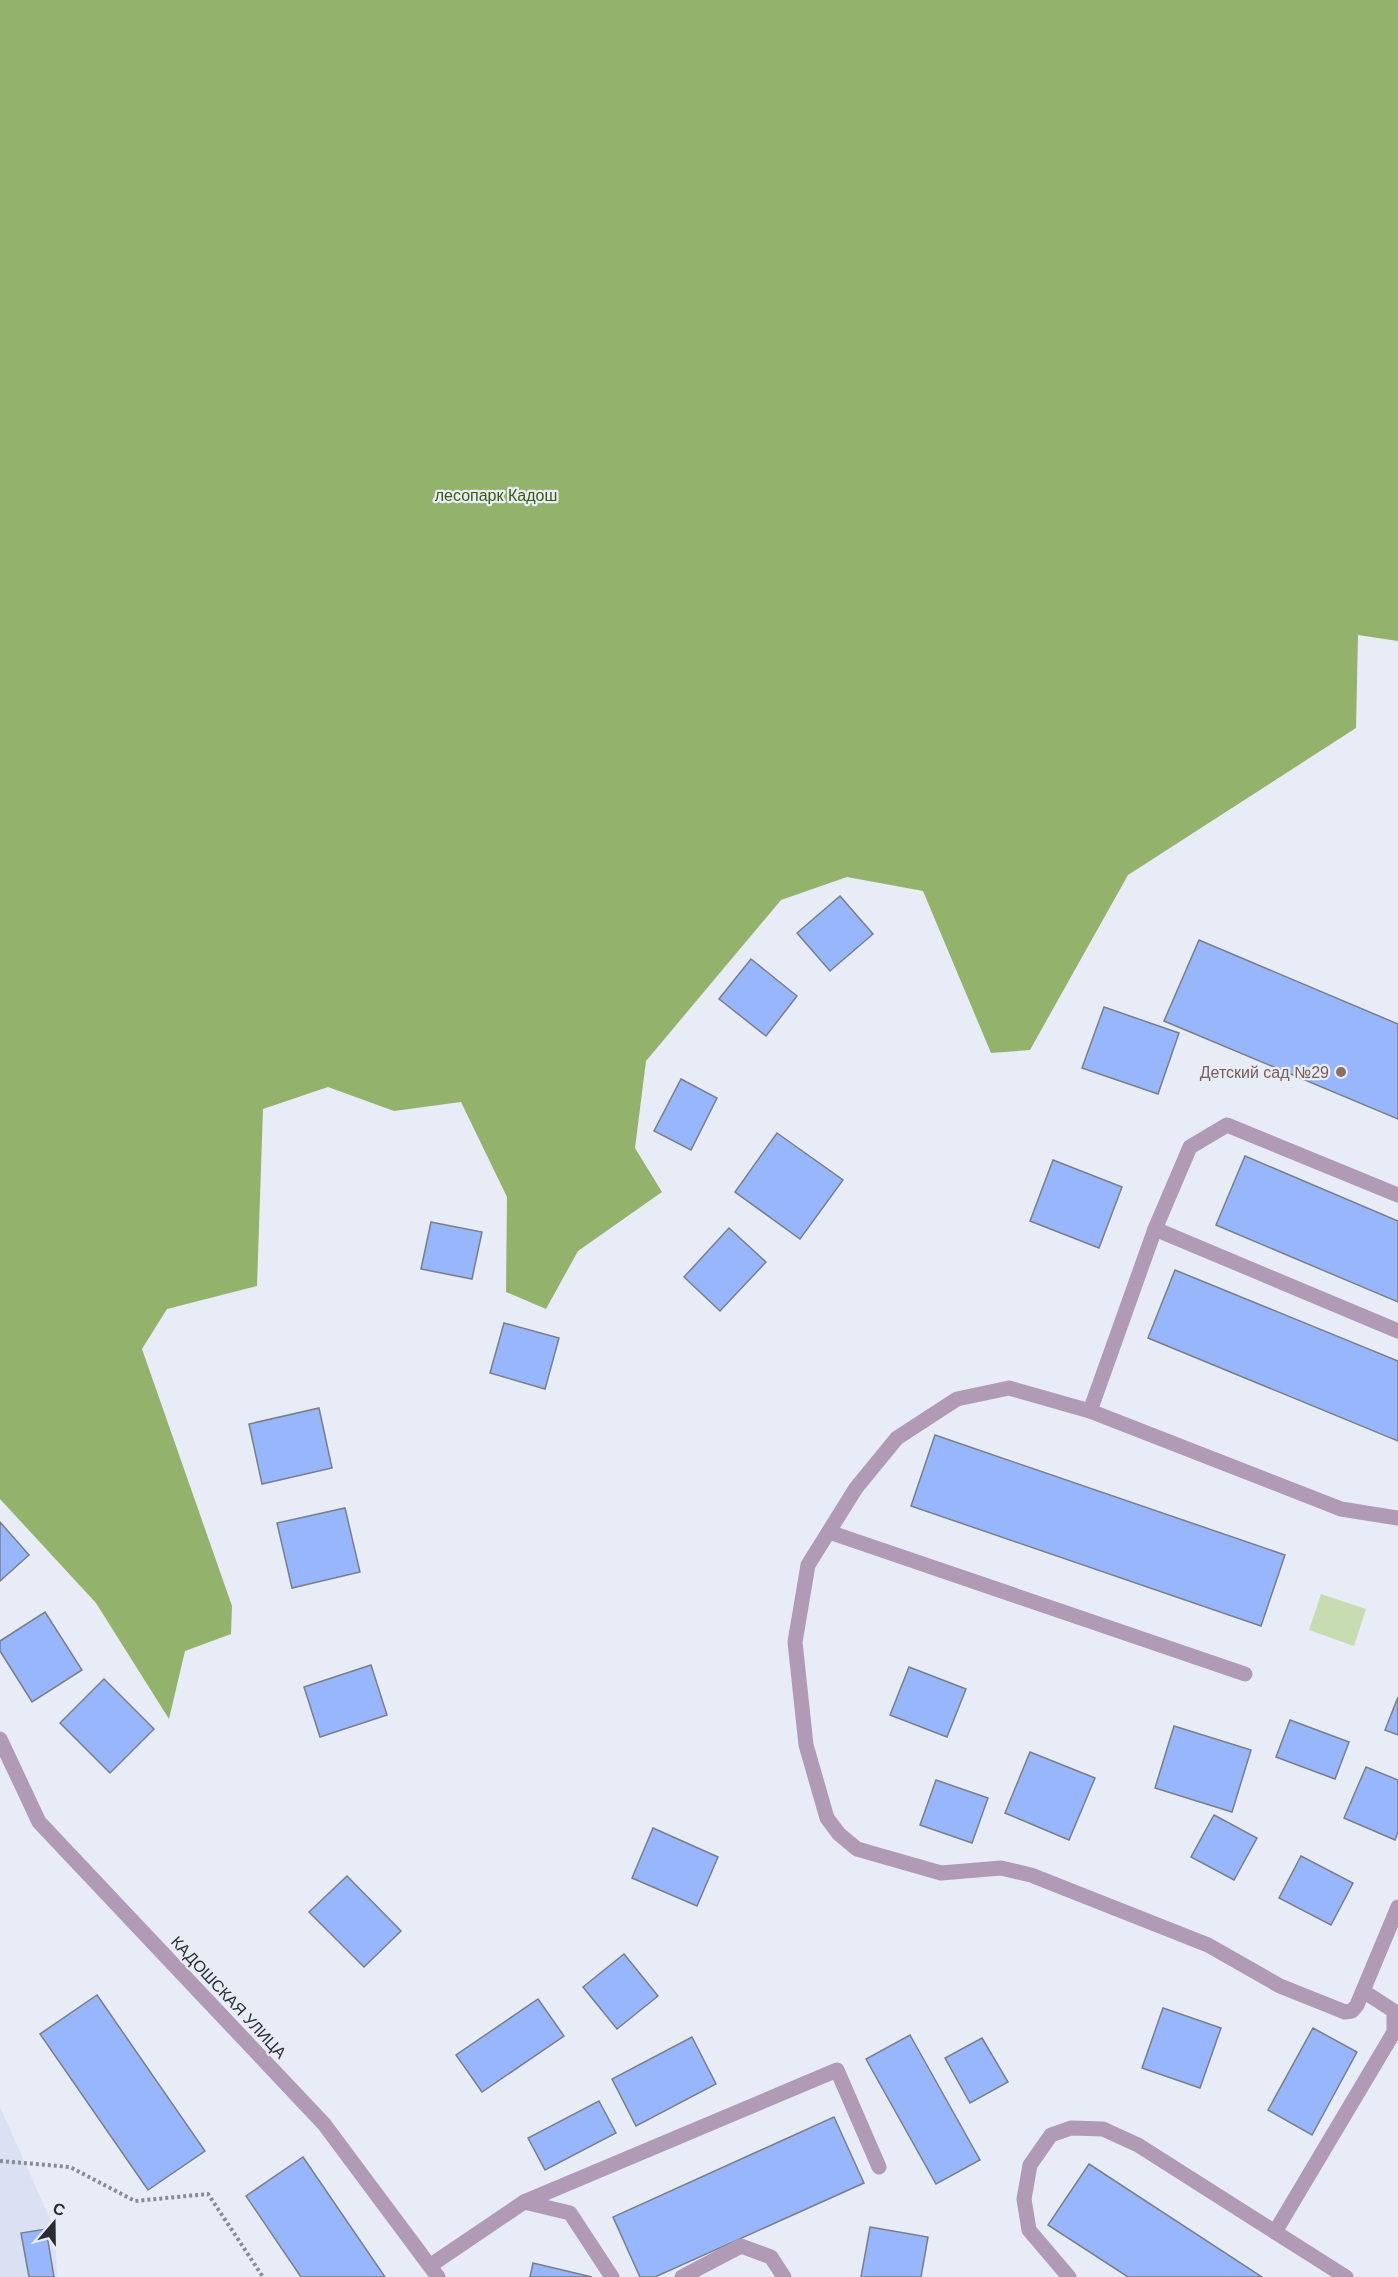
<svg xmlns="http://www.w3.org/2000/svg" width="1398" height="2277" font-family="Arial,sans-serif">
<rect width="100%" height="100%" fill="#e7ecf7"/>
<!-- built -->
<path fill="#d9e1f3" d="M0,2107L55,2230L57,2277H0Z"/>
<!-- green -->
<path fill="#c7dcb0" d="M1321,1594L1366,1609L1354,1646L1309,1630Z"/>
<!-- forest -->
<path fill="#93b36c" d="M0,0H1398V641L1358,635L1356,728L1128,875L1030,1050L991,1053L923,891L847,877L781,900L646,1061L635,1148L662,1192L578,1251L546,1309L506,1292L507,1197L461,1102L394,1111L328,1087L263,1109L257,1286L167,1309L142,1349L232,1606L231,1634L185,1651L169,1719L96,1603L0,1499Z"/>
<!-- building -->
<g fill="#98b6fb" stroke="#7a7e88" stroke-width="1.5">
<path d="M840,896L873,934L830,971L797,933Z"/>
<path d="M1199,940L1398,1024V1119L1164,1021Z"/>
<path d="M751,959L797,996L766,1036L719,999Z"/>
<path d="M1104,1007L1179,1033L1158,1094L1082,1068Z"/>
<path d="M681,1079L717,1098L691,1150L654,1131Z"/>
<path d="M777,1133L843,1180L800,1239L735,1192Z"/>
<path d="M1245,1156L1398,1221V1302L1216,1225Z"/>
<path d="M1053,1160L1122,1187L1099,1248L1030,1221Z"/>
<path d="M431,1222L482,1232L472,1279L421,1269Z"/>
<path d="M729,1228L766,1262L720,1311L684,1277Z"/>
<path d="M1175,1270L1398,1361V1441L1148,1338Z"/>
<path d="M504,1323L559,1338L545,1389L490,1373Z"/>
<path d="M319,1408L332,1468L262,1484L249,1424Z"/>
<path d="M935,1435L1285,1555L1261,1626L911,1506Z"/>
<path d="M345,1508L360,1572L292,1588L277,1523Z"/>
<path d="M0,1522L29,1555L0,1581Z"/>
<path d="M45,1612L82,1670L32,1702L0,1651V1641Z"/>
<path d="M371,1665L387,1715L320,1737L304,1687Z"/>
<path d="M909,1667L966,1689L947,1737L890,1715Z"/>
<path d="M104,1679L154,1729L110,1773L60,1723Z"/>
<path d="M1398,1697V1735L1385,1730Z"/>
<path d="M1290,1720L1349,1742L1335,1779L1276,1757Z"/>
<path d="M1174,1726L1251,1750L1232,1812L1155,1788Z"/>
<path d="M1030,1752L1095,1778L1069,1840L1005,1813Z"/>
<path d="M1366,1767L1398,1780V1832L1395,1840L1344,1818Z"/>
<path d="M936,1780L988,1798L972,1843L920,1825Z"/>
<path d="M1214,1815L1257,1838L1234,1880L1191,1857Z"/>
<path d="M653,1828L718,1857L697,1906L632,1878Z"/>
<path d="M1301,1856L1353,1883L1331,1925L1279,1898Z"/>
<path d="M347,1876L401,1931L364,1967L309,1912Z"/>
<path d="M624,1954L658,1996L617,2029L583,1987Z"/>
<path d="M97,1995L205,2151L148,2190L40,2034Z"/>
<path d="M538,1999L564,2036L482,2092L456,2055Z"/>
<path d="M1163,2008L1221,2028L1200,2088L1142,2068Z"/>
<path d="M1313,2028L1357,2052L1312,2135L1268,2110Z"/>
<path d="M910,2035L980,2160L936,2184L866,2059Z"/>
<path d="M692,2037L716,2084L636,2126L612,2079Z"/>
<path d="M982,2038L1008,2082L970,2103L945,2058Z"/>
<path d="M599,2101L616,2133L545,2170L528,2138Z"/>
<path d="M834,2117L864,2183L655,2277H640L613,2217Z"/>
<path d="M303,2157L385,2277H301L246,2196Z"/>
<path d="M1089,2164L1262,2277H1128L1048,2225Z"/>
<path d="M870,2227L928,2237L921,2277H861Z"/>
<path d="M46,2229L54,2277H29L21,2233Z"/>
<path d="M533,2263L592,2277H530Z"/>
</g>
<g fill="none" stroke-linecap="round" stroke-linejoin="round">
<!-- path -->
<path stroke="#898c93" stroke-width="4" stroke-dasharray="3 3" stroke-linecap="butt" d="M0,2161L70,2167L135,2201L208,2194L263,2277"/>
<!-- minor -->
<g stroke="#b19ab5" stroke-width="15">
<path d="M1398,1195L1227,1125L1190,1147L1155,1229L1398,1331"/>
<path d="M1090,1411L1155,1229"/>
<path d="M1398,1518L1341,1509L1090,1411L1009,1388L957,1399L897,1438L856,1488L808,1565L795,1642L806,1745L827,1818L839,1834L857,1849L941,1873L1001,1868L1031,1875L1208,1945L1280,1986L1345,2012L1352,2011L1357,2005L1398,1907"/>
<path d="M829,1532L1245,1674"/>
<path d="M0,1739L39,1822L324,2124L438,2277"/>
<path d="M524,2202L837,2070L879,2167"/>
<path d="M1275,2232L1394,2032V2011L1363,1991"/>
<path d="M431,2265L524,2202L570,2213L612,2277"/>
<path d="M682,2277L741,2246L771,2257L784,2277"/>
<path d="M1069,2277L1029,2230L1024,2199L1030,2165L1051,2135L1071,2128L1103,2129L1138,2145L1346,2277"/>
</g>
</g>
<!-- markers -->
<circle fill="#8d6e63" stroke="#e7ecf7" stroke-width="2" cx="1341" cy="1072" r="6"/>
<g text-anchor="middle" stroke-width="4.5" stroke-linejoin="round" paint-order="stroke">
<!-- park labels -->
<g font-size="16" fill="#3c5908" stroke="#e7ecf7">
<text x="496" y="501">лесопарк Кадош</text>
</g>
<!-- education labels -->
<g font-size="16" fill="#785e54" stroke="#e7ecf7" text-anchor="end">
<text x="1329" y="1078">Детский сад №29</text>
</g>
<!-- street labels -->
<g font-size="16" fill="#2b2c30" stroke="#e7ecf7">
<text transform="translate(229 1997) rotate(47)" y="6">КАДОШСКАЯ УЛИЦА</text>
</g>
</g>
<!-- north arrow -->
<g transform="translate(54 2223) rotate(20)" stroke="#e7ecf7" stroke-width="4.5" paint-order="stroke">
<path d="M0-4.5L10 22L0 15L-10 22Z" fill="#2b2c30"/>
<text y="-9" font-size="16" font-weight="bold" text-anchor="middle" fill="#2b2c30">С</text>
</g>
</svg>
